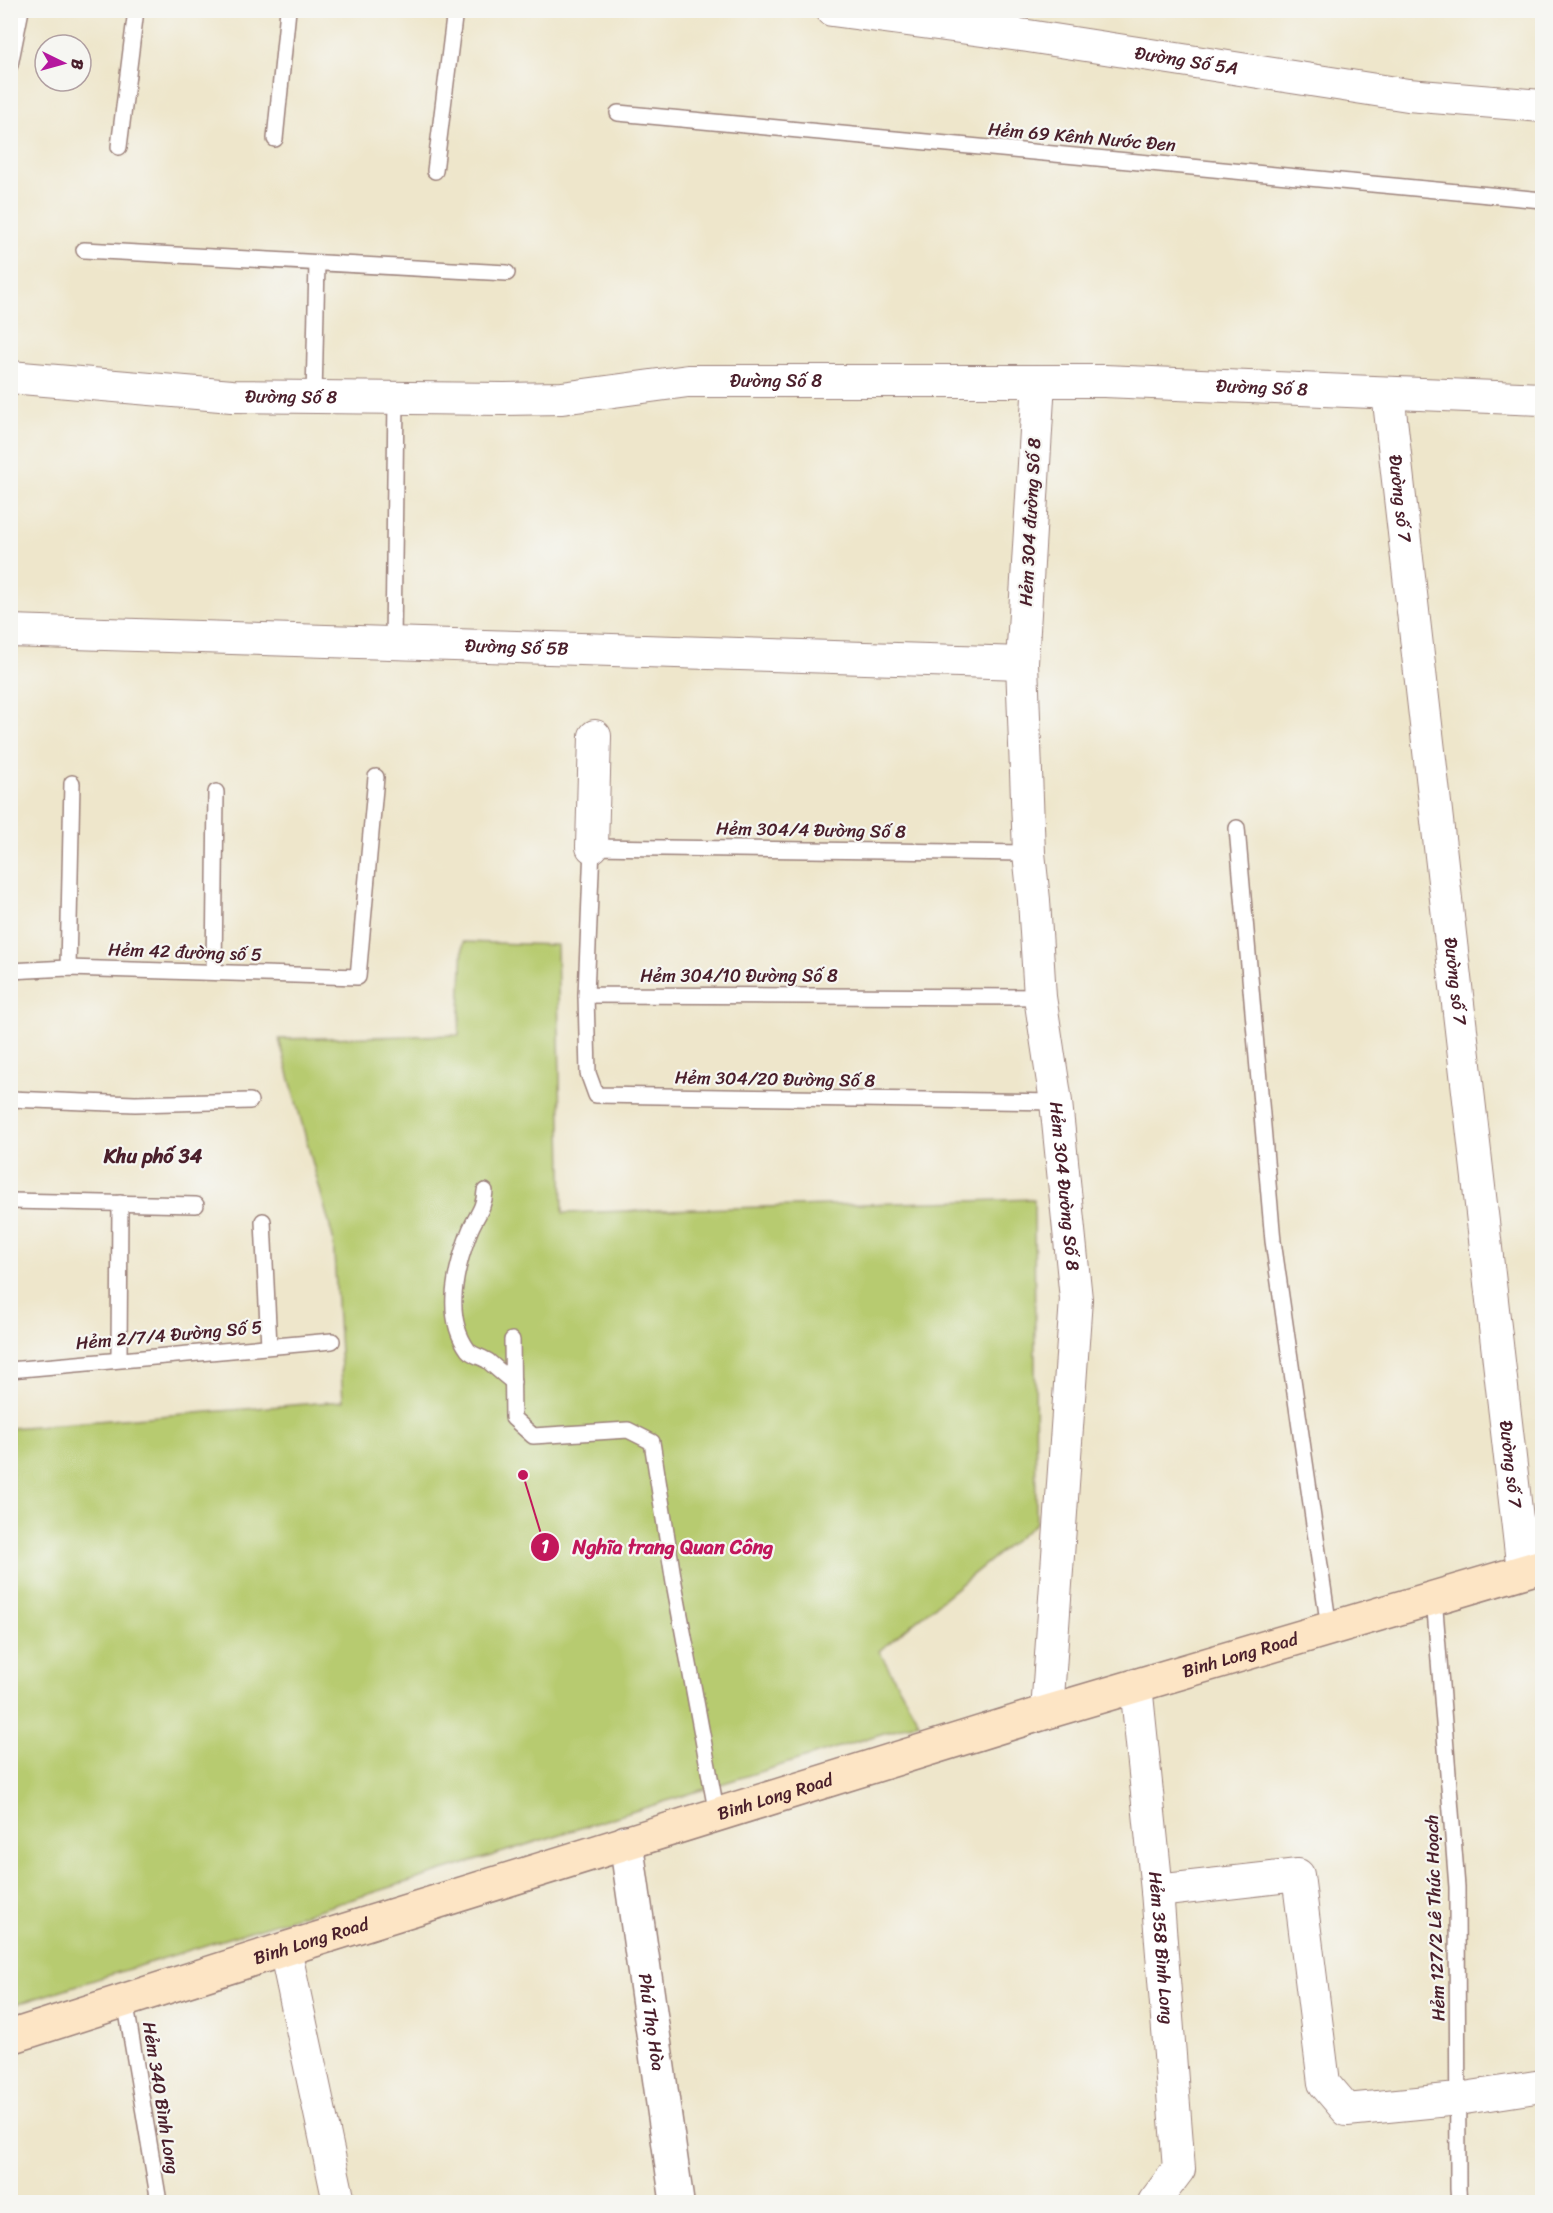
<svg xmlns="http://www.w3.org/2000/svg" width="1553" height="2213" font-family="Sriracha,sans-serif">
<rect width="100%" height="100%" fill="#f6f6f2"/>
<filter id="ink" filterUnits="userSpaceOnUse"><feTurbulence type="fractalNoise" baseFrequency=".0167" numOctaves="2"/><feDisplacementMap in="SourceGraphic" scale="12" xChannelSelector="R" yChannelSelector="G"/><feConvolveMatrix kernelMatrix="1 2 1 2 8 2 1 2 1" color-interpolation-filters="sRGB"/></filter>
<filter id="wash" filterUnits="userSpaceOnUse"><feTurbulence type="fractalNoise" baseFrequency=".008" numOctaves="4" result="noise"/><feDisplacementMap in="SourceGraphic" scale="24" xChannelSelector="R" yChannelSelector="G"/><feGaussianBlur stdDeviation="1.35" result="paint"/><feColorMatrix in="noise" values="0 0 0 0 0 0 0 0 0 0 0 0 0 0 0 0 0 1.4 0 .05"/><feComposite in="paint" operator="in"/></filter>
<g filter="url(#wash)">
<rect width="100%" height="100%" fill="#eee6cb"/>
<!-- green -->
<path fill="#b7cb6f" stroke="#80754d" stroke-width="1.5" d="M463,942L557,945L563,1213L1034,1199L1036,1523L879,1651L919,1722L11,2006V1428L343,1401L333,1238L279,1039L459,1035Z"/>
</g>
<g filter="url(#ink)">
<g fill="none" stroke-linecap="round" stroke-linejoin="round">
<defs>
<g id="service">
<path d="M10,65L21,10"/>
<path d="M618,113L1542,200"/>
<path d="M275,139L288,10"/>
<path d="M119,147L136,10"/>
<path d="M435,171L455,10"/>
<path d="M84,250L507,273"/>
<path d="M314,397L317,263"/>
<path d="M393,643L396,398"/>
<path d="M1237,828L1273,1241L1329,1628"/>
<path d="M1029,853L592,847L586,995L1040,997"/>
<path d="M68,968L72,783"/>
<path d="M10,971L68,968L358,977L376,777"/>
<path d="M214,972L216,792"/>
<path d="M586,995L588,1073L596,1095L1056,1102"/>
<path d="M10,1099L135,1104L250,1101"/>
<path d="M485,1191C484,1211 475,1216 469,1233C456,1268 443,1316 468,1350C472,1355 482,1357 488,1361C496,1368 504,1375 513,1382"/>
<path d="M10,1201L196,1205"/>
<path d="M263,1221L269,1346"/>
<path d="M512,1340L513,1418L533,1436L628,1430L652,1442L674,1583L717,1815"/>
<path d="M119,1358L120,1203"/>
<path d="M10,1370L332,1341"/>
<path d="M1434,1597L1457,1887L1458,2189L1459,2202"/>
<path d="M125,2000L159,2202"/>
</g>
<g id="minor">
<path id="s1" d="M832,10L1028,36L1408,95L1542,106"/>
<path id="s2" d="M10,377L232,396L504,399L562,398L688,381H1104L1542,399"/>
<path id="s3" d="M1039,381L1022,663L1029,853L1034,900L1040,997L1056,1102L1076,1299L1047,1712"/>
<path id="s4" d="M1388,393L1523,1571"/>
<path id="s5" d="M10,631L1022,663"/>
<path d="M592,847L595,736"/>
<path id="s6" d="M1136,1685L1157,1891L1179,2169L1154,2202"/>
<path d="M1157,1891L1298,1875L1324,2083L1347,2110L1458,2099L1542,2086"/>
<path d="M285,1949L339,2202"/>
</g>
<g id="tertiary">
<path id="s7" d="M626,1842L677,2202"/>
</g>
<g id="secondary">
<path id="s8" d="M10,2037L285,1949L1047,1712L1542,1566"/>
</g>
</defs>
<!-- service casing -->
<use href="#service" stroke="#9c827b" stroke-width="18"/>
<!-- minor casing -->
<use href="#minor" stroke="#9c827b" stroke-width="34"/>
<!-- tertiary casing -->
<use href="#tertiary" stroke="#9c827b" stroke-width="36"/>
<!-- secondary casing -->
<use href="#secondary" stroke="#9c827b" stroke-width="36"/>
<!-- service -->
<use href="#service" stroke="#fff" stroke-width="15"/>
<!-- minor -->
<use href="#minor" stroke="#fff" stroke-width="32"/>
<!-- tertiary -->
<use href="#tertiary" stroke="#fff" stroke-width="33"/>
<!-- secondary -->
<use href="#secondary" stroke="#fde5c5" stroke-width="33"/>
</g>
</g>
<g text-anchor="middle" stroke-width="4.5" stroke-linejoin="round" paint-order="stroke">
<!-- street labels -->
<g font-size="18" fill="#4a1f2b" stroke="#f6f6f2">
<text dy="6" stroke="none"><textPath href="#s1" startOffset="358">Đường Số 5A</textPath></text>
<text transform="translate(1082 137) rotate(5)" y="6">Hẻm 69 Kênh Nước Đen</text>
<text dy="6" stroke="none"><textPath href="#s2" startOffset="768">Đường Số 8</textPath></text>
<text dy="6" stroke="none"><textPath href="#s2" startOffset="1254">Đường Số 8</textPath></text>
<text dy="6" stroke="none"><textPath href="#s2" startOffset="282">Đường Số 8</textPath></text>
<text dy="6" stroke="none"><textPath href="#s4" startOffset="106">Đường số 7</textPath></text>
<text transform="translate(1030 522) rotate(-87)" y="6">Hẻm 304 đường Số 8</text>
<text dy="6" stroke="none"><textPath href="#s5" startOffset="507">Đường Số 5B</textPath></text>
<text transform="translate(811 830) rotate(1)" y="6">Hẻm 304/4 Đường Số 8</text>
<text transform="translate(185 952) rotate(2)" y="6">Hẻm 42 đường số 5</text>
<text x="739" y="982">Hẻm 304/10 Đường Số 8</text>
<text dy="6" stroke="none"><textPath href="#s4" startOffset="592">Đường số 7</textPath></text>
<text transform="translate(775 1079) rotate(1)" y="6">Hẻm 304/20 Đường Số 8</text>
<text dy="6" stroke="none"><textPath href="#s3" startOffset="808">Hẻm 304 Đường Số 8</textPath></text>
<text transform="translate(169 1335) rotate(-5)" y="6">Hẻm 2/7/4 Đường Số 5</text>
<text dy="6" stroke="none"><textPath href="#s4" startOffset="1078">Đường số 7</textPath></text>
<text dy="6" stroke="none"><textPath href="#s8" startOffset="1288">Binh Long Road</textPath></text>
<text dy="6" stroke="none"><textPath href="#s8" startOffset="802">Binh Long Road</textPath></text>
<text transform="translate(1435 1918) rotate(-92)" y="6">Hẻm 127/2 Lê Thúc Hoạch</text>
<text dy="6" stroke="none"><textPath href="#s8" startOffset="316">Binh Long Road</textPath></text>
<text dy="6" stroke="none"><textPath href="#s6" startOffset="264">Hẻm 358 Bình Long</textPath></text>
<text dy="6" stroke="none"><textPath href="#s7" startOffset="182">Phú Thọ Hòa</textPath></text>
<text transform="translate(161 2098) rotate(81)" y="6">Hẻm 340 Bình Long</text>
</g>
<!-- neighbourhood labels -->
<g font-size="20" font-weight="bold" fill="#4a1f2b" stroke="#f6f6f2">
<text x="153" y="1163">Khu phố 34</text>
</g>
</g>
<!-- callouts -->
<path fill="none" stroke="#c2185b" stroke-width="2" d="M523 1475L545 1547"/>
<g fill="#c2185b" stroke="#f6f6f2" stroke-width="2">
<circle cx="523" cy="1475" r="6"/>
<circle cx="545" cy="1547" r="15"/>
</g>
<g font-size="18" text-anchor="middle" font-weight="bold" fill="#fff">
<text x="545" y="1553">1</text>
</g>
<g font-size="20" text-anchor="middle" font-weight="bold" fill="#c2185b" stroke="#f6f6f2" stroke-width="4.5" stroke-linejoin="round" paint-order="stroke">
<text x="673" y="1554">Nghĩa trang Quan Công</text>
</g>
<!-- margin -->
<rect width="1553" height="2213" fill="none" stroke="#f6f6f2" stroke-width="36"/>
<!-- north arrow -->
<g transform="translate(63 63) rotate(95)"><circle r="28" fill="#f6f6f2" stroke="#b1a0a2" stroke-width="1.5"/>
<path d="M0-4.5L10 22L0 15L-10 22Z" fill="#b5179e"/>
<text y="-9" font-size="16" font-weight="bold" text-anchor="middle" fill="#4a1f2b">B</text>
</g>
</svg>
